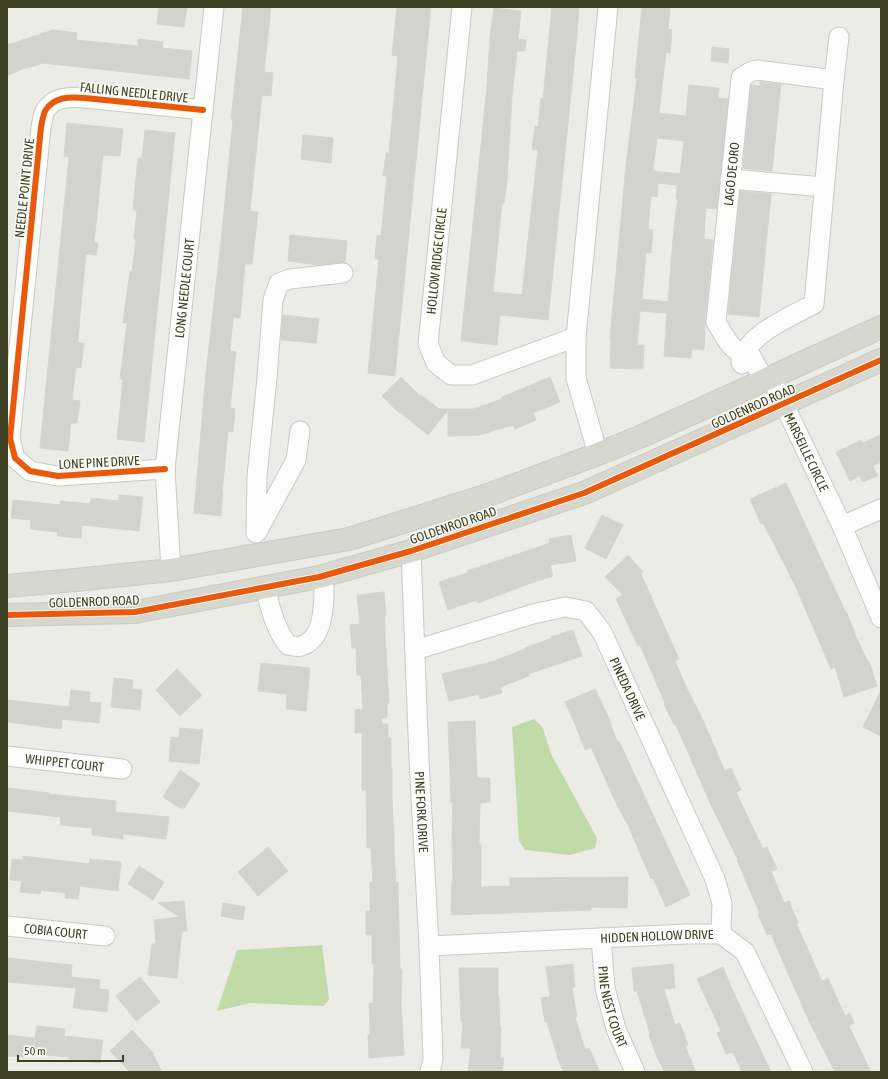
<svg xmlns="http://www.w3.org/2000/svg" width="888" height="1079" font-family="'Asap Condensed',sans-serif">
<rect width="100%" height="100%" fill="#ecece7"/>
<!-- water -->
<g fill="#c1dba8">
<path d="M534,719L543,728L551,754L597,838L595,848L570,855L525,850L519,841L512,727Z"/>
<path d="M322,945L329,999L324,1006L250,1003L217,1011L237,950Z"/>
</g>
<!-- building -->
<g fill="#d3d3ce" stroke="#d5d5d0" fill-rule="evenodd">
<path d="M159,7H187L184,27L157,24Z"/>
<path d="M243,7H271L264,72L273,73L271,96L262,95L250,211L258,212L252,264H245L240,318L233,317L230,351L236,352L230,408L235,409L233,432L228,431L222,493H223L221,516L194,513L206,373L222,232L233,119H231Z"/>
<path d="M397,7H431L395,376L368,373L379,259H375L377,235L381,236L387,176H383L386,153H389L398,56L392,55Z"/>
<path d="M552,7H579L576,45L548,320L500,315L497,345L461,341L487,86L490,37L494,8L521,11L518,39L526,40L525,51H517L512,96L507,181L504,203H502L493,292L522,295L538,150L532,149L535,126L538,127L541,98L543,99Z"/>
<path d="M642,7H670L668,29L672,30L670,53H666L659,113L686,116L689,85L719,88L718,98L728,99L717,209L706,208L705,219L704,239L713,240L705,321L704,350L692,349L691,358L664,356L667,313L640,311L637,345H644L643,369L610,368L611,338H610L626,165L637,78H635ZM657,138L684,141L680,174L653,171ZM658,183L677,185L676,199H678L674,226L668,302L642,299L646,253H651L653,230L648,229L651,196L657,197Z"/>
<path d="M53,30L77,33L76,40L138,46V39L163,42L162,48L192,51L189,79L43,63L20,70L7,76V45Z"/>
<path d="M712,47L729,49L728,63L711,61Z"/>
<path d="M760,82L781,84L772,171L743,168L751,85L760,86Z"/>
<path d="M67,123L123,129L120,156L103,155L94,243H98L96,255L86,254L80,315L78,343H84L81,368L76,367L72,400L80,401L77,423H71L68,451L40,448L69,157H64Z"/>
<path d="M145,130L175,133L144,442L117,439L123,379H120L127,323H123L130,271L132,272L136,239H134L137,210H133L138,158L142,159Z"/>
<path d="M303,135L333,138L331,163L301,159Z"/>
<path d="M740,191L771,194L759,317L728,314Z"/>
<path d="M290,235L347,241L345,263L319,265L288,261Z"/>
<path d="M283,315L319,319L316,343L281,340Z"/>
<path d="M401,377L420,396L421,395L439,409H473L502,399V397L550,377L560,402L533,413L536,420L515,429L513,425L480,435L448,436V410L428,435L400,412L399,413L382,396Z"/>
<path d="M881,435V462L873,466L878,476L863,482L860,476L850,481L836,452L861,440L862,443Z"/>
<path d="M786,483L846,613H847L857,639L868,662L869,661L877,686L844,697L835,667L831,669L795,585L763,523L761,524L750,499Z"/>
<path d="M119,495L143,497L139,531L82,525L81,538L57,536L58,532L30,529L31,520L11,518L13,500L60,505L61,501L90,504L91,498L119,501Z"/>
<path d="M602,515L623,525L606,559L585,548Z"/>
<path d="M571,535L576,561L550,565L553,576L531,583L478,603L477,600L448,610L439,582L467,573V571L488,564L550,543L549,539Z"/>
<path d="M628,555L643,572L641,574L679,659L675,661L686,687L702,718L725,771L731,768L741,790L736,792L763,849L767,847L777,869L771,871L784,903L789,901L798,923H796L822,981L828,978L845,1016L850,1013L854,1023L849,1026L871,1072H835L808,1019L771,934L767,935L758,914H760L737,860H738L710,803L676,725H674L664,704L665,703L640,645L638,646L616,599L623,595L605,577Z"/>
<path d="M384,592L386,616H384L389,703H387V717L381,718L382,724H388V738H391V768H392V796L393,825H394V853L396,882H398L400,969H402L401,1002L404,1055L369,1058L368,1035H370L369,1003H373L374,964H372V935H366V911H370V882H373L371,848H367L366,790H362V733H355V710L363,709L361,675H357L356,648H352L350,625L360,624L357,595Z"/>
<path d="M573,630L582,656L528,674L529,676L500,687L502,693L480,699L479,694L449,701L442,674L491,662L525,649V648L552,638L551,637Z"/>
<path d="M261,663L310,668L306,711L286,709L287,694L258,691Z"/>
<path d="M177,669L202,695L180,716L156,690Z"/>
<path d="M114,678L133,680L132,689L142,690L140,710L111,707Z"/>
<path d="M595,689L608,716L617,742L619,741L690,895L666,907L653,878L651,879L628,825L615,801L591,747L585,750L575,724L565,702Z"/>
<path d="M71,690L90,692L89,702L101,703L99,723L62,719L61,729L7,722V700L69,707Z"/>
<path d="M881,690V736L863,727Z"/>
<path d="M475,721L477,778H490V802L480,803L479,844H481V887L510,886V878L628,877L627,908L591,907V910L451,915L452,881H453L452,838L453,803H451L448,722Z"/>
<path d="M180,728L203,730L199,764L169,761L171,737L179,738Z"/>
<path d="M180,770L200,784L184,808H180L163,797Z"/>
<path d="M7,788L49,793L48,794L116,801L115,812L169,817L166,839L123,834V839L92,835V828L60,825L61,817L7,811Z"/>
<path d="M268,847L288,871L258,896L238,872Z"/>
<path d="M23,856L89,864L90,859L121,862L118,891L80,886L78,899L65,898L66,893L41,890L40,894L20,892L22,881L10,880L12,859L23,860Z"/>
<path d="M139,866L164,882L153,900L128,884Z"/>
<path d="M184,901L187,931H182L177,978L148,975L152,944H156L154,920L180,917L158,903Z"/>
<path d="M223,903L245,907L243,920L221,916Z"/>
<path d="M7,958L72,965L71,977L100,980L99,989L109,990L107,1012L73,1008L76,988L7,982Z"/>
<path d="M573,964L575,987H572L577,1017H575L585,1050L589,1048L600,1072H564L559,1062L547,1022H545L541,998L550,997L546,967Z"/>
<path d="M673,964L675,988L664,989L675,1025L680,1023L688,1045L685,1046L696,1072H665L657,1057L649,1035L650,1034L637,991H634L632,968Z"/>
<path d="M723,967L732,989L771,1072H742L733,1052L726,1054L717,1033L721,1031L697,979Z"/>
<path d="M459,968H498V997H499L500,1027H501L500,1058H504L502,1072H468L471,1048H461L463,1021H461Z"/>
<path d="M140,977L160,1002L136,1021L116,996Z"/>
<path d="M37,1026L65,1029L64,1036L103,1040L100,1063L69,1059V1057L24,1053V1057L7,1056V1035L35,1038Z"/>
<path d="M132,1030L154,1054H153L162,1072H130L110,1051Z"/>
</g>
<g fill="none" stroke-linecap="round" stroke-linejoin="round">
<defs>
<g id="minor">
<path d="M462,7L428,344L436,363L451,375H472L576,337"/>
<path d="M730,179L824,187"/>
<path d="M742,364L741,362C747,334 790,317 814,304L834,80L839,37"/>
<path id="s1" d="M771,377L842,526L881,618"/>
<path id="s2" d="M764,380L751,356C731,353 726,338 716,322L741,78L750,72L757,70L834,80"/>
<path d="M598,454L576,378V337L608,7"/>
<path d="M165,469L58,476L30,471L15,458L10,438L41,127C42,122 43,116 45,111C54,96 70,97 85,98L203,110"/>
<path d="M842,526L881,509"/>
<path d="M257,532L296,460L300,431"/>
<path d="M256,533L257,476L267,378L273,300L279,283L290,279L343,273"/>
<path id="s3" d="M411,551L419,759L429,946L433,1059L430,1072"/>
<path id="s4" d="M171,570L165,469L214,7"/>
<path d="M265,587C270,607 275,629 288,645C292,646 298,647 301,646C327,639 324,595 324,575"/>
<path id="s5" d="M415,650L533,614L565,607L586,611L602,632L715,879L722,903L721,934"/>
<path id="s6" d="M7,756L122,769"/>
<path id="s7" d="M7,926L105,936"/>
<path id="s8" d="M601,938L605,988L616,1029L635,1072"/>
<path id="s9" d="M429,946L687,934H721L745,952L803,1072"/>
</g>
<g id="major">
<path d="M7,586L76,580L171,570L349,539L488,495L598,454L642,436L881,327"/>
<path d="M7,615L135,612L319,577L411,551L584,493L881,360"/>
</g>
</defs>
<!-- minor casing -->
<use href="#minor" stroke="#c9cac4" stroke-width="21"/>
<!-- major casing -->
<use href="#major" stroke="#cacbc2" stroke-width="24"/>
<!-- minor -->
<use href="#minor" stroke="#fcfcfb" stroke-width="19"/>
<!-- major -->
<use href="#major" stroke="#d6d7cf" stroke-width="22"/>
<defs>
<g id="cycleway">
<path d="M165,469L58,476L30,471L15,458L10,438L41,127C42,122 43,116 45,111C54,96 70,97 85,98L203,110"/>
<path d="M7,615L135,612L319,577L411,551L584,493L881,360"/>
</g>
</defs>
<!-- cycleway casing -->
<use href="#cycleway" stroke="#fafaf6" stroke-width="8"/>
<!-- cycleway -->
<use href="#cycleway" stroke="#e8590c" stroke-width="6"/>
</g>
<g text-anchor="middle" stroke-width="3" stroke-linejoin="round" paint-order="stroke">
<!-- street labels -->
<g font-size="13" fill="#3e4123" stroke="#fafaf6">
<text transform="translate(134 92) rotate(6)" y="5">FALLING NEEDLE DRIVE</text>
<text dy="5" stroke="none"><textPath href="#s2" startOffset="227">LAGO DE ORO</textPath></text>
<text transform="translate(24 188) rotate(-84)" y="5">NEEDLE POINT DRIVE</text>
<text transform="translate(436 261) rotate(-84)" y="5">HOLLOW RIDGE CIRCLE</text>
<text dy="5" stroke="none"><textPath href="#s4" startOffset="283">LONG NEEDLE COURT</textPath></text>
<text transform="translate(753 406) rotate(-24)" y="5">GOLDENROD ROAD</text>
<text dy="5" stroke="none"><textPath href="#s1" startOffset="83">MARSEILLE CIRCLE</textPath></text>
<text transform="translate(99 462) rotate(-3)" y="5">LONE PINE DRIVE</text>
<text transform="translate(453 525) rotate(-19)" y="5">GOLDENROD ROAD</text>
<text transform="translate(94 601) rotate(-2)" y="5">GOLDENROD ROAD</text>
<text dy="5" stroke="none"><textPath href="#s5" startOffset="266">PINEDA DRIVE</textPath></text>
<text dy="5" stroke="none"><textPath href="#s6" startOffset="58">WHIPPET COURT</textPath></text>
<text dy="5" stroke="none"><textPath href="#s3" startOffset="261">PINE FORK DRIVE</textPath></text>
<text dy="5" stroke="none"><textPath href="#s7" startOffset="49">COBIA COURT</textPath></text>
<text dy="5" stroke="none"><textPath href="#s9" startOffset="228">HIDDEN HOLLOW DRIVE</textPath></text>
<text dy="5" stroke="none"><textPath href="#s8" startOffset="70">PINE NEST COURT</textPath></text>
</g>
</g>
<!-- border -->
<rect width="888" height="1079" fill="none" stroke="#3e4123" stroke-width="16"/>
<!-- scale -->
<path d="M18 1055v6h105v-6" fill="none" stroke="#3e4123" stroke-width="2"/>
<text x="24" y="1055" font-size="12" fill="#3e4123" stroke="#fafaf6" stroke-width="3" paint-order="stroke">50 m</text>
</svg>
